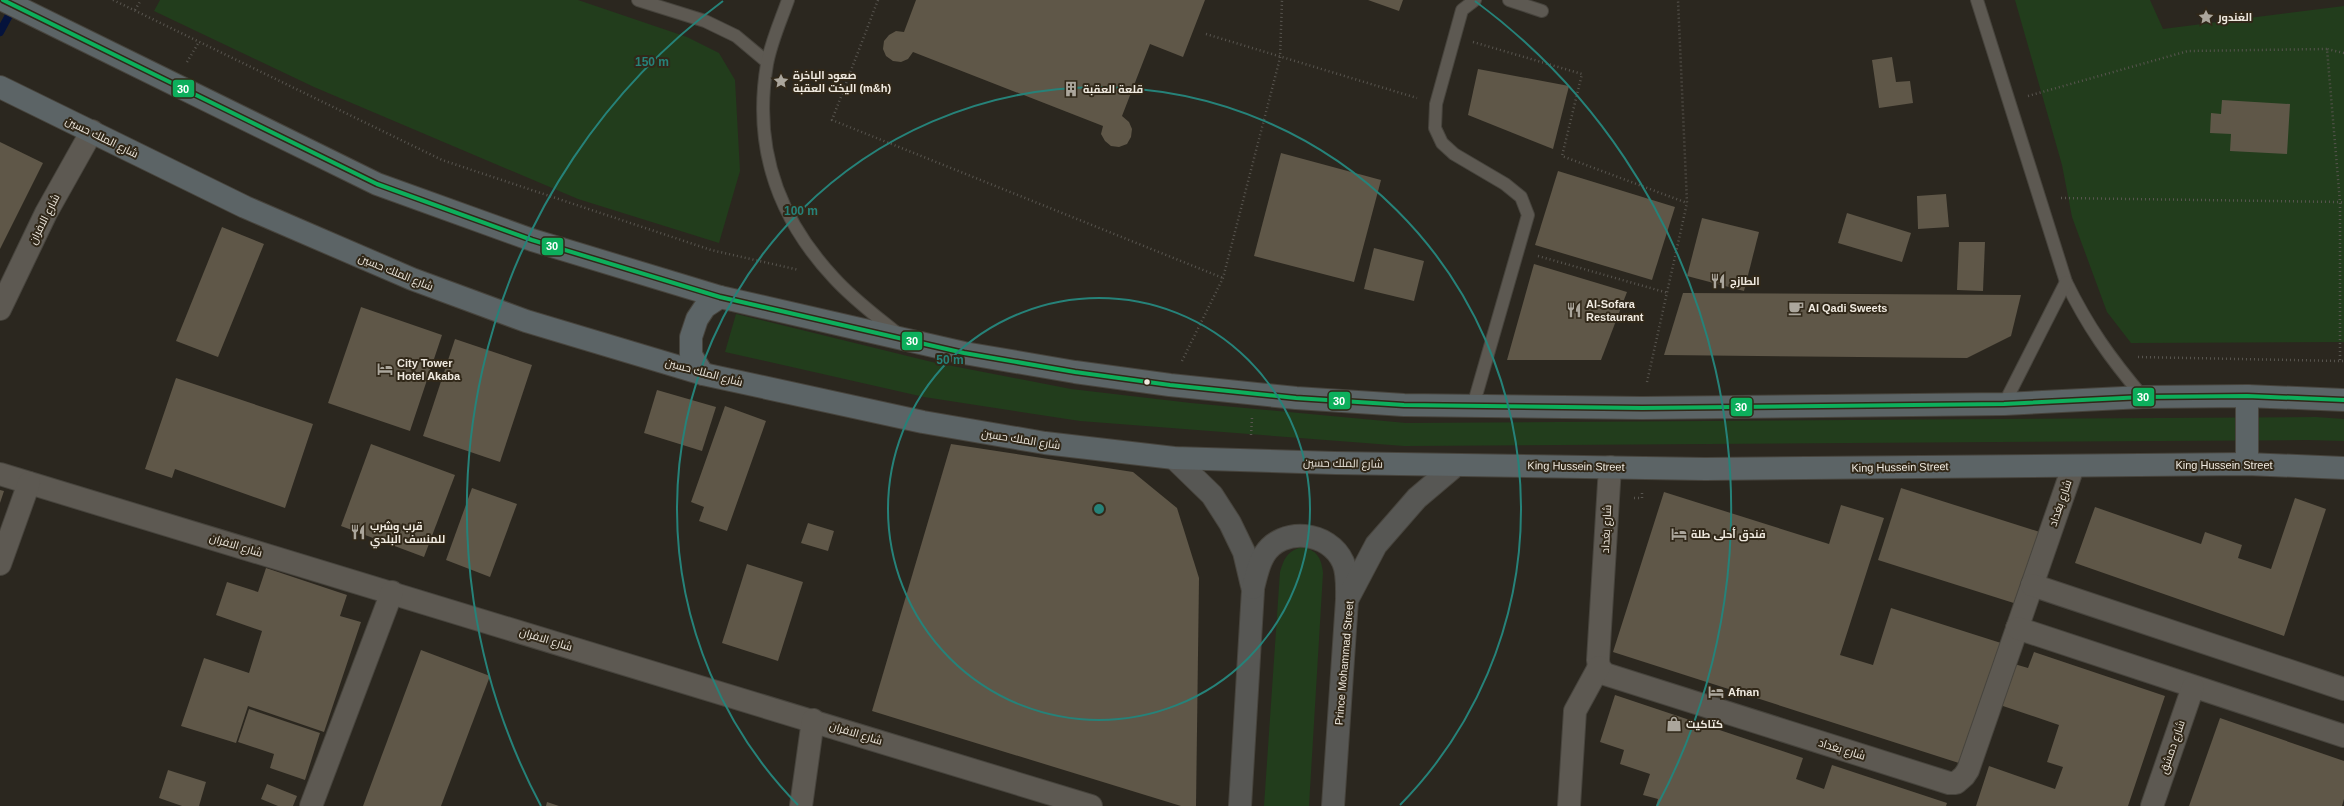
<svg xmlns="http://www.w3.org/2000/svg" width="2344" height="806" font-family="Helvetica,Cairo,sans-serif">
<rect width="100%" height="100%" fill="#2b271f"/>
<!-- green -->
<g fill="#223d1c">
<path d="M160,0H578L687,37L719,53L735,80L740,171L719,243L578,199L314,87L154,11Z"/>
<path d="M2015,0H2150L2163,29L2344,6V342L2131,343L2107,312L2072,217L2062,165Z"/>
<path d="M736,314L932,362L1071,389L1191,403L1406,423L2316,417L2344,419V441L2307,440L1404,446L1080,421L924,397L725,352Z"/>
<path d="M1301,547C1317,550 1321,557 1323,573L1309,806H1264L1280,572C1284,558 1287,552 1301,547Z"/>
</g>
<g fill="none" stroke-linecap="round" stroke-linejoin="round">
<!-- stream -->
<path stroke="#05133c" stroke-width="8" d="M0,32L14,6"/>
</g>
<!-- building -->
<g fill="#5f5748">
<path d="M916,0H1205L1183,57L1150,44L1122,116L1129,122L1132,129L1131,137L1127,144L1119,147L1111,146L1105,141L1101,134L1103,126L913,52L908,59L901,62L893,61L886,56L883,49L884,41L889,35L896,31L904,32Z"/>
<path d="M1368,0H1403L1399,11Z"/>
<path d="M1892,57L1896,82L1910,81L1913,103L1879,108L1872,60Z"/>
<path d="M1478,69L1569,86L1553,149L1468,115Z"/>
<path d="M2222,100L2290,104L2287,154L2230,151L2231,134L2210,133L2211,113L2221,114Z"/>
<path d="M0,142L43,163L0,249Z"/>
<path d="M1281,153L1381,180L1354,282L1254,256Z"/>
<path d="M1558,171L1675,207L1652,280L1535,245Z"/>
<path d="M1946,194L1949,227L1918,229L1917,196Z"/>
<path d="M1847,213L1911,233L1902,262L1838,243Z"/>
<path d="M1702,218L1759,232L1744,291L1687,276Z"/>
<path d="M222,227L264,244L218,357L176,341Z"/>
<path d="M1959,242H1985L1983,291L1957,290Z"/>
<path d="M1374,248L1424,261L1414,301L1364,289Z"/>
<path d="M1534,264L1627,292L1601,360H1507Z"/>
<path d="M1683,293L2021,295L2011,336L1967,358L1664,355Z"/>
<path d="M361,307L442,335L410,431L328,403Z"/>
<path d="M455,339L532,365L500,462L423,436Z"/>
<path d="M176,378L313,424L285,508L175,469L172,478L145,469Z"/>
<path d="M657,390L716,407L702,451L644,433Z"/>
<path d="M725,406L766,421L727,531L699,521L704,507L691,502Z"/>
<path d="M371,444L455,475L424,557L341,526Z"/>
<path d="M951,444L1133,472L1177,508L1199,578L1196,806H1181L872,711Z"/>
<path d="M472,488L517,504L490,577L446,560Z"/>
<path d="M1901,488L2043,533L2020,605L1878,560Z"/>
<path d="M0,490L4,491L0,503Z"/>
<path d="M1664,492L1829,544L1841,505L1884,518L1840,655L1873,665L1891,608L2001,643L1962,764L1613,652Z"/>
<path d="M2295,498L2326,509L2284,636L2075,563L2095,507L2201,544L2205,532L2242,545L2238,558L2271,569Z"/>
<path d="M808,523L834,531L828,551L801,543Z"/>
<path d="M747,564L803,582L778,661L722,643Z"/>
<path d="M266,568L347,595L340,616L361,622L324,732L248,706L236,743L181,726L204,658L249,673L262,631L216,615L227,582L258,592Z"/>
<path d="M421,650L490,676L441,806H363Z"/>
<path d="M2034,652L2165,696L2128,806H1976L1989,766L2055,789L2063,767L2047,762L2059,725L1997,704L2011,663L2028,668Z"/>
<path d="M1615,695L1803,758L1796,779L1824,789L1832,765L1947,803L1946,806H1656L1658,799L1643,795L1650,774L1620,764L1624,750L1600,742Z"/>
<path d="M249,709L320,733L305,780L270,768L274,754L238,742Z"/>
<path d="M2220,718L2344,761V799L2342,806H2189Z"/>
<path d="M168,770L206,782L199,806H182L159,798Z"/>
<path d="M267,784L297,796L293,806H278L261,799Z"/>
<path d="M547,802L559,806H546Z"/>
</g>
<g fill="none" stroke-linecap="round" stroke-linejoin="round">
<defs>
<g id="lane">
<path d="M638,0L705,21L736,36L767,62"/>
<path d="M788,0C781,20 771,42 767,64C753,146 777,217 834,278C853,299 876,316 898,334"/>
<path d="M1509,0L1542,11"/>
<path d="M1977,0L2066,282C2088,327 2110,358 2143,397"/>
<path d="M2004,404L2066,282"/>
<path d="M1473,406L1528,215L1521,197L1505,184L1454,154L1442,143L1435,128L1436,104L1462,10L1475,0"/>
</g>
<g id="street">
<path d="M0,309L46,213L92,131"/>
<path d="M1610,467L1598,660L1599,667L1605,674L1949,783H1956L1964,776L1968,770L2073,467"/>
<path d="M0,474L1091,806"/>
<path d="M0,564L29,483"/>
<path d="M2032,585L2344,689"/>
<path d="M2017,628L2344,736"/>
<path d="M311,806L392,592"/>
<path d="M801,806L813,720"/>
<path d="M1569,806L1575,711L1599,667"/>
<path d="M2152,806L2193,687"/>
</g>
<g id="secondary">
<path d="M1174,458L1212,495L1230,523L1244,552L1253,590L1240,806"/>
<path d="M1253,588C1256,577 1258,565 1264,555C1282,526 1329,531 1343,562C1348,573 1347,587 1347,599"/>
<path d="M1333,806L1347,600L1376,545L1417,498L1456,465"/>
</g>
<g id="highway">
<path d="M3,0L377,184L532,240L720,297L964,353L1075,372L1170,385L1296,398L1404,405L1642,408L2004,404L2143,397L2247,396L2344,400"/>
<path d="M0,87L245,207L412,279L526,321L703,374L923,422L1045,443L1174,458L1335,463L1705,469L2247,464L2344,468"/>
<path d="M703,374L691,355V337L697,319L705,307L720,297"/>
<path d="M2247,396V464"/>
</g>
</defs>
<!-- lane casing -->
<use href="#lane" stroke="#47443d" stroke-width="14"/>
<!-- street casing -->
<use href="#street" stroke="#47443d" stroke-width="24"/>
<!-- secondary casing -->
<use href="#secondary" stroke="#47443d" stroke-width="24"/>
<!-- highway casing -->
<use href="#highway" stroke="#47443d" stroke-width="24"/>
<!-- path -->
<g stroke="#58554f" stroke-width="2.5" stroke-dasharray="1 3" stroke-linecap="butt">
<path d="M113,0L442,160L711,250L799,270"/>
<path d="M878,0L832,120L1223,278"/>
<path d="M135,10L141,0"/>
<path d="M1206,34L1417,98"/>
<path d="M1473,42L1582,74L1562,156L1687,203"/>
<path d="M2344,53L2327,49L2340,202L2344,203"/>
<path d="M187,62L199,42"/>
<path d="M2028,96L2188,51L2327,49"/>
<path d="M2061,198L2340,202V361H2344"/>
<path d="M1538,256L1668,293"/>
<path d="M2138,357L2340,361"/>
<path d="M1182,361L1223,278L1280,58L1282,0"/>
<path d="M1647,382L1687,203L1678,0"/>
<path d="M1251,435L1252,418"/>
<path d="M1634,498H1642V493"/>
</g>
<!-- lane -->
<use href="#lane" stroke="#5d5952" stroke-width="12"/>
<!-- street -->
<use href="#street" stroke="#5d5952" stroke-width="22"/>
<!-- secondary -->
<use href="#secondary" stroke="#575754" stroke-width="22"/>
<!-- highway -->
<use href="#highway" stroke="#5c6466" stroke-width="22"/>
<defs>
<path id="bus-1" d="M3,0L377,184L532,240L720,297L964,353L1075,372L1170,385L1296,398L1404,405L1642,408L2004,404L2143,397L2247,396L2344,400"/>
</defs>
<!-- bus-1 casing -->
<use href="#bus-1" stroke="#312819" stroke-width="7"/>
<!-- bus-1 -->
<use href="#bus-1" stroke="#0daf5c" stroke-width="4"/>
</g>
<!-- distance rings -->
<g fill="none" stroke="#268279" stroke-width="2">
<circle cx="1099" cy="509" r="211"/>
<path d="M798 805A422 422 0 1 1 1400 805"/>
<path d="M541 806A632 632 0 0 1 723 1M1475 1A632 632 0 0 1 1657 806"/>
</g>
<!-- icons -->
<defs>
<symbol id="sight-bare" viewBox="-9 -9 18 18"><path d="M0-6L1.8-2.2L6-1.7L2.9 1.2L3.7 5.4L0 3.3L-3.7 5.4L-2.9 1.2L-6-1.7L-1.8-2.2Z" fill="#aba69c" stroke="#312819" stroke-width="2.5" paint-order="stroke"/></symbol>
<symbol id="building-bare" viewBox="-9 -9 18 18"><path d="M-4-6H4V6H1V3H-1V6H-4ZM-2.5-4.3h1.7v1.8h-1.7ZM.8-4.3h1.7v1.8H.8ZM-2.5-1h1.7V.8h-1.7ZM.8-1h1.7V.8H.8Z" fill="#aba69c" stroke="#312819" stroke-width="2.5" paint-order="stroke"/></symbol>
<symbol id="restaurant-bare" viewBox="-9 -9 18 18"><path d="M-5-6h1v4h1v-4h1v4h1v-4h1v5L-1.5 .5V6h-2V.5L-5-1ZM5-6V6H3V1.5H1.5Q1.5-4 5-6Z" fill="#aba69c" stroke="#312819" stroke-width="2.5" paint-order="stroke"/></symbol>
<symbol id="cafe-bare" viewBox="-9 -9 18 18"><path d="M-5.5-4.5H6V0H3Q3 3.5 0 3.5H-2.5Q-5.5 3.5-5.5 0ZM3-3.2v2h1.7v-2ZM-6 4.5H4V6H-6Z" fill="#aba69c" stroke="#312819" stroke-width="2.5" paint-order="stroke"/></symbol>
<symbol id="hotel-bare" viewBox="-9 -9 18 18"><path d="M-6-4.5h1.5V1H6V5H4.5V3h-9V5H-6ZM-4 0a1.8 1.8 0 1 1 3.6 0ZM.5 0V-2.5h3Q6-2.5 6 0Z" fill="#aba69c" stroke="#312819" stroke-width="2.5" paint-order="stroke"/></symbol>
<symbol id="shop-bare" viewBox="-9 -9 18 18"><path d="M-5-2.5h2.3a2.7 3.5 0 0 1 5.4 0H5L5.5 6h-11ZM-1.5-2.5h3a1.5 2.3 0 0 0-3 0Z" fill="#aba69c" stroke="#312819" stroke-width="2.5" paint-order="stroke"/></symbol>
</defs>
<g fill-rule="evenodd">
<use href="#sight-bare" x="2195" y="6" width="22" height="22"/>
<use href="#sight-bare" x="770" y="70" width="22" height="22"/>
<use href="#building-bare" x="1060" y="78" width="22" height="22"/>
<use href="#restaurant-bare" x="1707" y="270" width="22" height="22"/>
<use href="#cafe-bare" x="1785" y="297" width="22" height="22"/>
<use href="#restaurant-bare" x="1563" y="299" width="22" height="22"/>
<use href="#hotel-bare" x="374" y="358" width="22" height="22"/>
<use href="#restaurant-bare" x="347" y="521" width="22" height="22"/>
<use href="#hotel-bare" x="1668" y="523" width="22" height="22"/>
<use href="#hotel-bare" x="1705" y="681" width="22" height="22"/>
<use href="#shop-bare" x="1663" y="713" width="22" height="22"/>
</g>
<!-- markers -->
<circle fill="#f0eae0" stroke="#312819" stroke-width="1.5" cx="1147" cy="382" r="3.5"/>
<g text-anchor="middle" stroke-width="4" stroke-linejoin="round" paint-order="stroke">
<!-- poi labels -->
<g font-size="11" font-weight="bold" fill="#f0eae0" stroke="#312819" text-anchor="start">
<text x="2218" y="21">الغندور</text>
<text x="793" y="79">صعود الباخرة<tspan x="793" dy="13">اليخت العقبة (m&amp;h)</tspan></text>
<text x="1083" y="93">قلعة العقبة</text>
<text x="1730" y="285">الطازج</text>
<text x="1586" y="308">Al-Sofara<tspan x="1586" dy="13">Restaurant</tspan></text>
<text x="1808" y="312">Al Qadi Sweets</text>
<text x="397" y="367">City Tower<tspan x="397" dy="13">Hotel Akaba</tspan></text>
<text x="370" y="530">قرب وشرب<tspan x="370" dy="13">للمنسف البلدي</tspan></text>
<text x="1691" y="538">فندق أحلى طلة</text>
<text x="1728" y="696">Afnan</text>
<text x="1686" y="728">كتاكيت</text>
</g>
<!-- street labels -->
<g font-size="11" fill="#f0eae0" stroke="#312819">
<text transform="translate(102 137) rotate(26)" y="4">شارع الملك حسين</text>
<text transform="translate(44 219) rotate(-63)" y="4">شارع الافران</text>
<text transform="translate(396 272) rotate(22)" y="4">شارع الملك حسين</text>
<text transform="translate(704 372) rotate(15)" y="4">شارع الملك حسين</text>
<text transform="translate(1021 439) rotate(9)" y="4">شارع الملك حسين</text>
<text transform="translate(1343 463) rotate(1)" y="4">شارع الملك حسين</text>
<text x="2224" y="469">King Hussein Street</text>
<text transform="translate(1576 466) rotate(1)" y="4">King Hussein Street</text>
<text transform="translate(1900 467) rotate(-1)" y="4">King Hussein Street</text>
<text transform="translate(2060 503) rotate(-71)" y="4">شارع بغداد</text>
<text transform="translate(1606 529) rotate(-87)" y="4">شارع بغداد</text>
<text transform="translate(236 545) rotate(17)" y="4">شارع الافران</text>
<text transform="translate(546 639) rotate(17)" y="4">شارع الافران</text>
<text transform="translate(1344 663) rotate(-85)" y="4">Prince Mohammad Street</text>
<text transform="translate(856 733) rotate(17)" y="4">شارع الافران</text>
<text transform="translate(2172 747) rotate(-71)" y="4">شارع دمشق</text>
<text transform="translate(1842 749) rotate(17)" y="4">شارع بغداد</text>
</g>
</g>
<circle cx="1099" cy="509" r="6" fill="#268279" stroke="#312819" stroke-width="2"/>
<g font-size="12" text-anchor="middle" font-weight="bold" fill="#268279" stroke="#312819" stroke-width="4" stroke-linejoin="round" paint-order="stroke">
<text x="652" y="66">150 m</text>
<text x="801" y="215">100 m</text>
<text x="950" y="364">50 m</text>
</g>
<g stroke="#312819" stroke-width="1.5">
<rect x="172" y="79" width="23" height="19" rx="4" fill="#0daf5c"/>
<rect x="541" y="237" width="23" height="19" rx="4" fill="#0daf5c"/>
<rect x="901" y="331" width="22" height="20" rx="4" fill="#0daf5c"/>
<rect x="2132" y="387" width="23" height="20" rx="4" fill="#0daf5c"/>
<rect x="1328" y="391" width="23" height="19" rx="4" fill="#0daf5c"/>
<rect x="1730" y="397" width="23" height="20" rx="4" fill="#0daf5c"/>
</g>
<g font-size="11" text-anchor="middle" font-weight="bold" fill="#fff">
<text x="183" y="93">30</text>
<text x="552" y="250">30</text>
<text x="912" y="345">30</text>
<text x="2143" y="401">30</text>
<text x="1339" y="405">30</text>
<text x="1741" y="411">30</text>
</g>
</svg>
